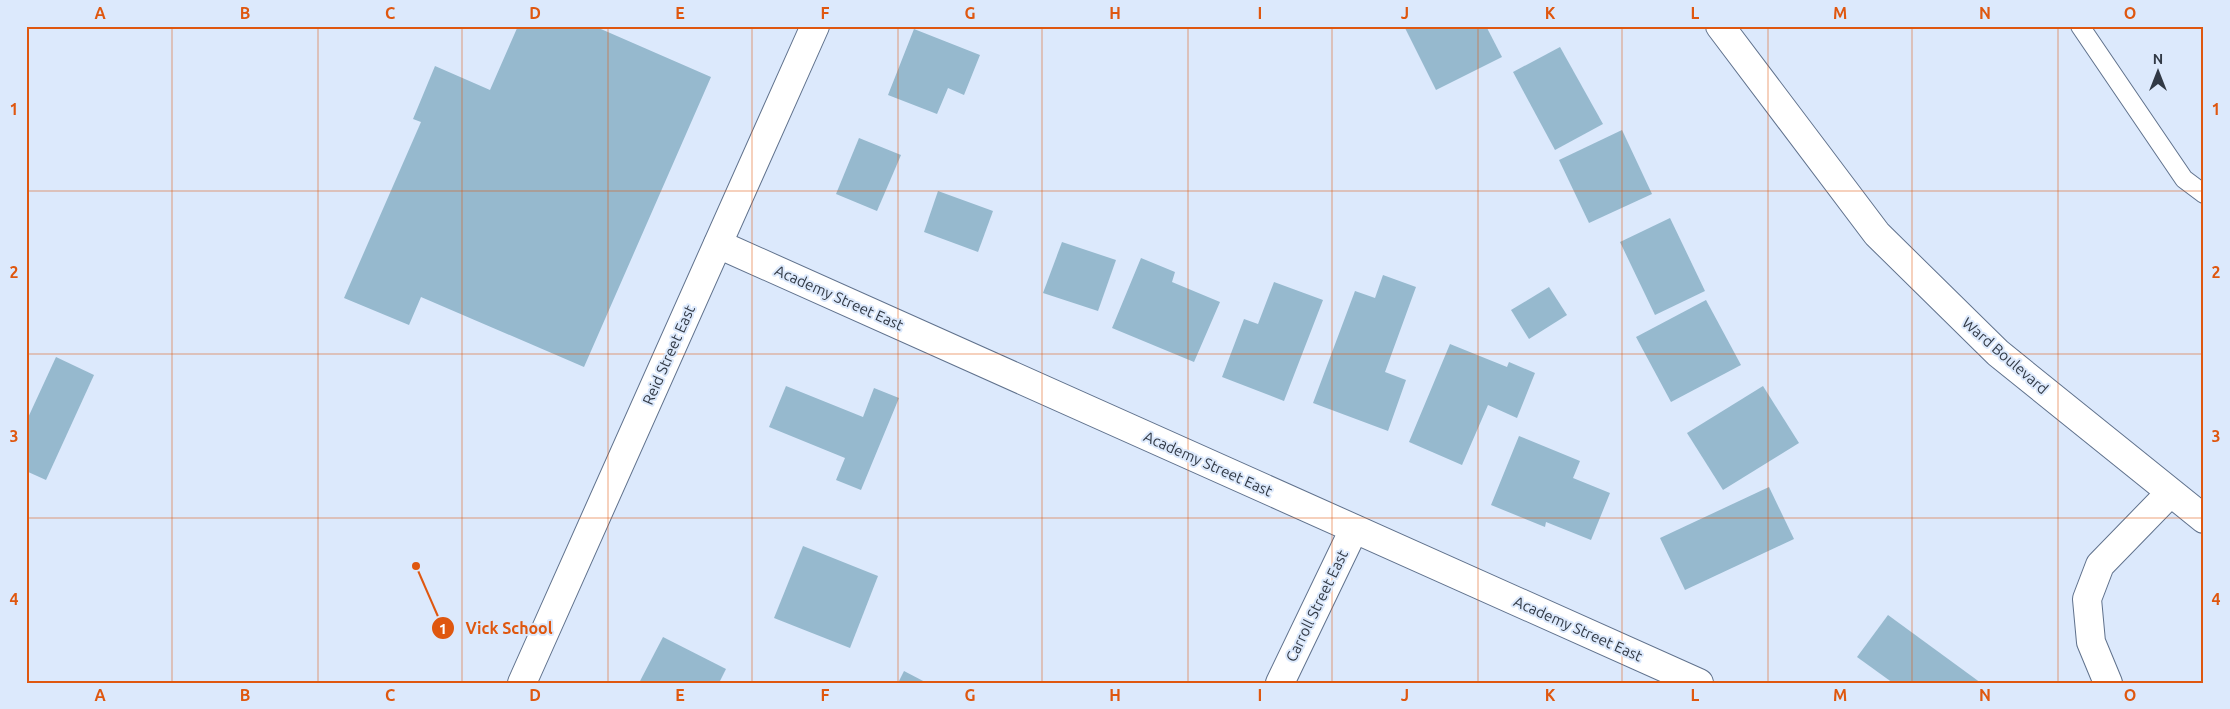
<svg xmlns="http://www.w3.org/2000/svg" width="2230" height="709" font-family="Ubuntu,sans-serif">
<rect width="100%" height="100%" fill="#dce9fc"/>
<!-- building -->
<g fill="#96b9ce">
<path d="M518,26H594L711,77L584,367L421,297L409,325L344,298L421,122L413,119L435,66L490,90Z"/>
<path d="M1404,26H1486L1502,57L1436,90Z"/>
<path d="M914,29L980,55L964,95L948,88L937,114L888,95Z"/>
<path d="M1560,47L1603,124L1555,150L1513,72Z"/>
<path d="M1622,130L1652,194L1589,223L1559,160Z"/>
<path d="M859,138L901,155L877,211L836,194Z"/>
<path d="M938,191L993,211L978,252L924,232Z"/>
<path d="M1670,218L1705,291L1655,315L1620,242Z"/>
<path d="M1062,242L1116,260L1098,311L1043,293Z"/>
<path d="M1141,258L1175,272L1172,282L1220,302L1194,362L1112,328Z"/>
<path d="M1383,275L1416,287L1385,372L1406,380L1388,431L1313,403L1355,291L1375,298Z"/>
<path d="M1274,282L1323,300L1284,401L1222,377L1244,319L1258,324Z"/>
<path d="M1549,287L1567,315L1529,339L1511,310Z"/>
<path d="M1706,300L1741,365L1671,402L1636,337Z"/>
<path d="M1450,344L1507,367L1509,362L1535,373L1517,418L1488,405L1462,465L1409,442Z"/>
<path d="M56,357L94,375L46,480L26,471V422Z"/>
<path d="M786,386L863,417L874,388L899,398L861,490L836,480L845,458L769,427Z"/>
<path d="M1763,386L1799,443L1723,490L1687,433Z"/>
<path d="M1519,436L1580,461L1573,478L1610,493L1591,540L1546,522L1545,527L1491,505Z"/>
<path d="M1769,487L1794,539L1685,590L1660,538Z"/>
<path d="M803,546L878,576L850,648L774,618Z"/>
<path d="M1888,615L1981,683H1893L1857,657Z"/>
<path d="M663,637L726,669L719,683H639Z"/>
<path d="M904,671L927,683H898Z"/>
</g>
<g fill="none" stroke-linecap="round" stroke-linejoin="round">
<defs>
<path id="lane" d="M2080,26L2184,179L2204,194"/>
<g id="street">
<path d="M718,244L1699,683"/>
<path d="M1280,683L1354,529"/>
<path d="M2108,683L2091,642L2087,599L2100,565L2170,493"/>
</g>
<g id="secondary">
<path d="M1720,26L1877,234L1998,353L2204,519"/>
<path d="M522,683L815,26"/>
</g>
</defs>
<!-- lane casing -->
<use href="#lane" stroke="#60728d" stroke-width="20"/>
<!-- street casing -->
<use href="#street" stroke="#60728d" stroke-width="30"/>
<!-- secondary casing -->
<use href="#secondary" stroke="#60728d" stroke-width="30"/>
<!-- lane -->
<use href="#lane" stroke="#fff" stroke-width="18"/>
<!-- street -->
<use href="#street" stroke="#fff" stroke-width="28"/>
<!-- secondary -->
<use href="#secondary" stroke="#fff" stroke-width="28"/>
</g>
<!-- grid -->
<path fill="none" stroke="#df570f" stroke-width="1" stroke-opacity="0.55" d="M172,26V683M318,26V683M462,26V683M608,26V683M752,26V683M898,26V683M1042,26V683M1188,26V683M1332,26V683M1478,26V683M1622,26V683M1768,26V683M1912,26V683M2058,26V683M26,191H2204M26,354H2204M26,518H2204"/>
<g text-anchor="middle" stroke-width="4" stroke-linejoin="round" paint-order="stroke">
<!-- street labels -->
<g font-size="15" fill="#313945" stroke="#dce9fc">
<text transform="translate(839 298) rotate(24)" y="5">Academy Street East</text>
<text transform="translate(669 355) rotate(-66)" y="5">Reid Street East</text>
<text transform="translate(2005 356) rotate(41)" y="5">Ward Boulevard</text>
<text transform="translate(1208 464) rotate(24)" y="5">Academy Street East</text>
<text transform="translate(1317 606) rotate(-64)" y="5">Carroll Street East</text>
<text transform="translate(1578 629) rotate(24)" y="5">Academy Street East</text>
</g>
</g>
<!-- callouts -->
<path fill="none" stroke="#df570f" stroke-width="2" d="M416 566L443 628"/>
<g fill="#df570f" stroke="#dce9fc" stroke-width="2">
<circle cx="416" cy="566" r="5"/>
<circle cx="443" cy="628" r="12"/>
</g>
<g font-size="15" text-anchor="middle" font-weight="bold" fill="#fff">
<text x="443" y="634">1</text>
</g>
<g font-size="16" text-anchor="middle" font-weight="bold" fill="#df570f" stroke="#dce9fc" stroke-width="4" stroke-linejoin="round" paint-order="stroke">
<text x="509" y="634">Vick School</text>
</g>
<!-- border -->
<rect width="2230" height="709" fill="none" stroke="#dce9fc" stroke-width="55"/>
<!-- north arrow -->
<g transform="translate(2158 72)" stroke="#dce9fc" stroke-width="4" paint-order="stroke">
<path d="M0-4L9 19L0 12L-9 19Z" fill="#313945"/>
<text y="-8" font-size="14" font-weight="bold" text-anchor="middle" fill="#313945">N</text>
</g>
<rect x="28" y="28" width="2174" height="654" fill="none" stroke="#df570f" stroke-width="2"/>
<g font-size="16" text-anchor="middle" font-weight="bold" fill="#df570f">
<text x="100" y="19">A</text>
<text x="245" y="19">B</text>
<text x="390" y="19">C</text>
<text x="535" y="19">D</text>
<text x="680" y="19">E</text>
<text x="825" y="19">F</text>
<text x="970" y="19">G</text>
<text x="1115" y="19">H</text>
<text x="1260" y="19">I</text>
<text x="1405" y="19">J</text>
<text x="1550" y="19">K</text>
<text x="1695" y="19">L</text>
<text x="1840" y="19">M</text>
<text x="1985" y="19">N</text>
<text x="2130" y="19">O</text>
<text x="14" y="115">1</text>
<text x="2216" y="115">1</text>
<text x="14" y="278">2</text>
<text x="2216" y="278">2</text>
<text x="14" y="442">3</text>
<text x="2216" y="442">3</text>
<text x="14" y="605">4</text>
<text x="2216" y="605">4</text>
<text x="100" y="701">A</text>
<text x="245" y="701">B</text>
<text x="390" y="701">C</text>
<text x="535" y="701">D</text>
<text x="680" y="701">E</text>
<text x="825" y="701">F</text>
<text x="970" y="701">G</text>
<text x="1115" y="701">H</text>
<text x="1260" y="701">I</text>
<text x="1405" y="701">J</text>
<text x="1550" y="701">K</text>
<text x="1695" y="701">L</text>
<text x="1840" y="701">M</text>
<text x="1985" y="701">N</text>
<text x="2130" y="701">O</text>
</g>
</svg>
